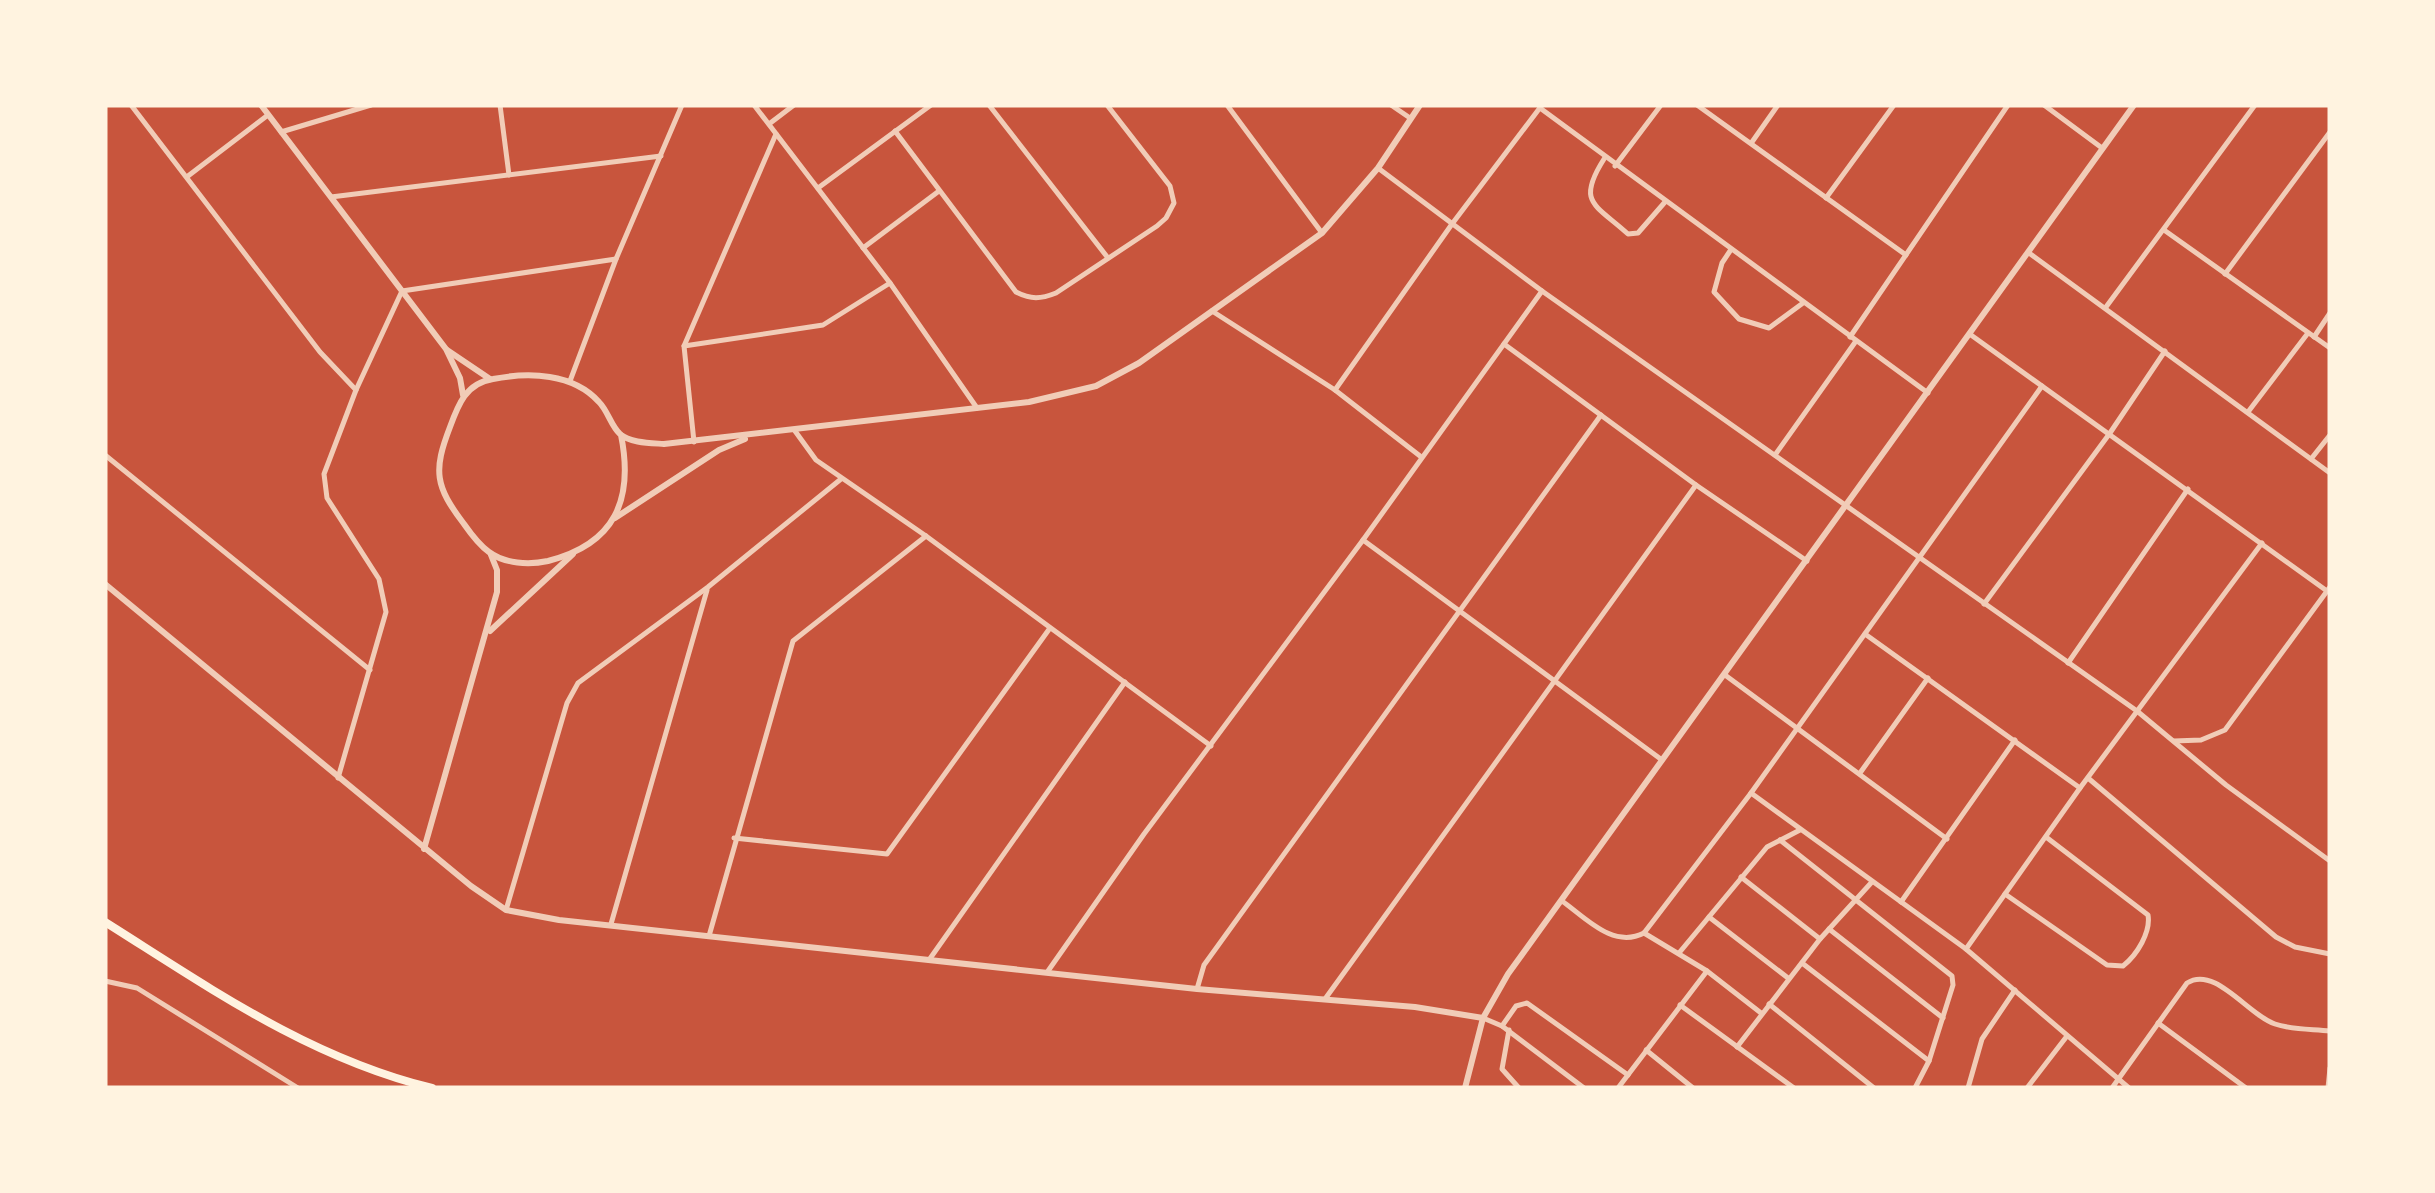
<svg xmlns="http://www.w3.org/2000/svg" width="2435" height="1193" font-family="'Golos Text',sans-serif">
<rect width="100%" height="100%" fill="#c8553d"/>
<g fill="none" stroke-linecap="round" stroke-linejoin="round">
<!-- minor -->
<g stroke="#f1ccb7" stroke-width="5">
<path d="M131,105L320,352L356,390"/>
<path d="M500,105L509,175"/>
<path d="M754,105L890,283L977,408"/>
<path d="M989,105L1108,258"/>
<path d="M1227,105L1322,233"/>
<path d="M1391,105L1410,118"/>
<path d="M1697,105L1906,255"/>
<path d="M2044,105L2102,148"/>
<path d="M1540,108L1928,393"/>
<path d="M769,124L794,105"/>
<path d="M895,131L1016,292C1031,300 1041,299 1056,293L1157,226L1166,218L1174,203L1170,186L1107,105"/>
<path d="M281,132L371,105"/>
<path d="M1752,142L1778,105"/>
<path d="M1604,159C1576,203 1595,204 1628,234L1638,233L1665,202"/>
<path d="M1615,166L1661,105"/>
<path d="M1378,168L1542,291L2137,711L2226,785L2330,861"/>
<path d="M188,176L268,115"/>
<path d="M818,188L931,105"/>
<path d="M331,197L661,156"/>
<path d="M1826,198L1894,105"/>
<path d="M2164,230L2330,348"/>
<path d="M863,248L939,191"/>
<path d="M1730,251L1722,263L1714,292L1739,319L1769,328L1803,303"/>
<path d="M2029,253L2330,473"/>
<path d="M2225,274L2330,132"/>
<path d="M2106,307L2255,105"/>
<path d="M1212,311L1335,390L1420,456"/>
<path d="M1971,335L2327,591"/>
<path d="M1850,337L2008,105"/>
<path d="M2314,337L2330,313"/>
<path d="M1504,344L1696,485L1807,561"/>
<path d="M684,346L823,325L890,283"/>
<path d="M570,381L616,259L682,105"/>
<path d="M1335,390L1452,224L1542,105"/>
<path d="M2248,412L2308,333"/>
<path d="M795,431L816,460L926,536L1211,746"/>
<path d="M694,442L684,346L776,134"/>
<path d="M105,455L370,670"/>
<path d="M1775,455L1856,341"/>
<path d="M2311,459L2330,435"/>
<path d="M1363,540L1662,760"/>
<path d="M1984,604L2110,433L2165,351"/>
<path d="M1865,634L2080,788"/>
<path d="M2068,663L2188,489"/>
<path d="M1725,675L1947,839"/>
<path d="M2174,741L2201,740L2225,730L2330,587"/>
<path d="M1860,773L1928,678"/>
<path d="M338,778L386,612L379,579L327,498L324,474L356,390L402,291L616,259"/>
<path d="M2088,778L2276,937L2295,947L2330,954"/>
<path d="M1751,793L1966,949L2129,1088"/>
<path d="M734,838L887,854L1050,628"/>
<path d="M1780,840L1952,976L1953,985L1929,1061L1915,1088"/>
<path d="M1741,877L1820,939"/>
<path d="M2005,894L2107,965L2123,966C2137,955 2151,932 2148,915L2046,837"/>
<path d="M1562,901C1586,918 1613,949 1644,933L1751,793L2042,386"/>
<path d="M1901,902L2015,740"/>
<path d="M506,910L567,703L578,683L708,587L841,479"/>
<path d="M1709,917L1788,978"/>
<path d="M611,924L707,590"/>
<path d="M1829,929L1943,1018"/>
<path d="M1644,933L1707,971L1761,1013"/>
<path d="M709,936L793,641L926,536"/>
<path d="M1966,949L2080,788L2262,543"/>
<path d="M1679,953L1767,847L1800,830"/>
<path d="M929,960L1125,682"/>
<path d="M1802,963L1929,1061"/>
<path d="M1048,971L1144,834L1363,540L1542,291"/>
<path d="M105,981L137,988L298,1088"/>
<path d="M1197,989L1204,965L1601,415"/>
<path d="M1325,999L1696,485"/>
<path d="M1769,1004L1874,1088"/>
<path d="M1680,1005L1794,1088"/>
<path d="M1483,1018L1502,1026L1584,1088"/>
<path d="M2158,1023L2246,1088"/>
<path d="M1502,1026L1516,1006L1527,1003L1628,1075"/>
<path d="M1509,1030L1502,1069L1519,1088"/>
<path d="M1737,1047L1820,939L1871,883"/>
<path d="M1646,1050L1693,1088"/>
<path d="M1618,1088L1707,971"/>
<path d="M1968,1088L1982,1039L2015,990"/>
<path d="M2027,1088L2067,1036"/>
<path d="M2112,1088L2187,983C2215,965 2248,1015 2275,1024C2292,1030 2312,1029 2330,1031"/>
<path d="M2328,1088L2330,1068"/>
</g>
<!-- tertiary -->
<g stroke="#f1ccb7" stroke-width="6">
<path d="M261,105L446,349L460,378L463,395"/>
<path d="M447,350L490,379"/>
<path d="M621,435C634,500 615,544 548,561C529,565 505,564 489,552C479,545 471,534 464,524C435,486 433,471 450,427C458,405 466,383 493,379C529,372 573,373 599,402C608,411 611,426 620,434C630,443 651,443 664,444L1029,402L1096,386L1139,363L1322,233L1378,168L1420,105"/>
<path d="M615,518L719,450L745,439"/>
<path d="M105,584L471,886L506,910L559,920L1197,989L1415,1007L1483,1018"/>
<path d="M490,631L573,554"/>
<path d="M424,849L497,592V570L491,555"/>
<path d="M1465,1088L1483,1018L1508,974L2134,105"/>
</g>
<!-- secondary -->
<path stroke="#fff3e0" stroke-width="8" d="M105,922C210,988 309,1058 432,1088"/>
</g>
<!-- border -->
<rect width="2435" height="1193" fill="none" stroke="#fff3e0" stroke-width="215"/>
</svg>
